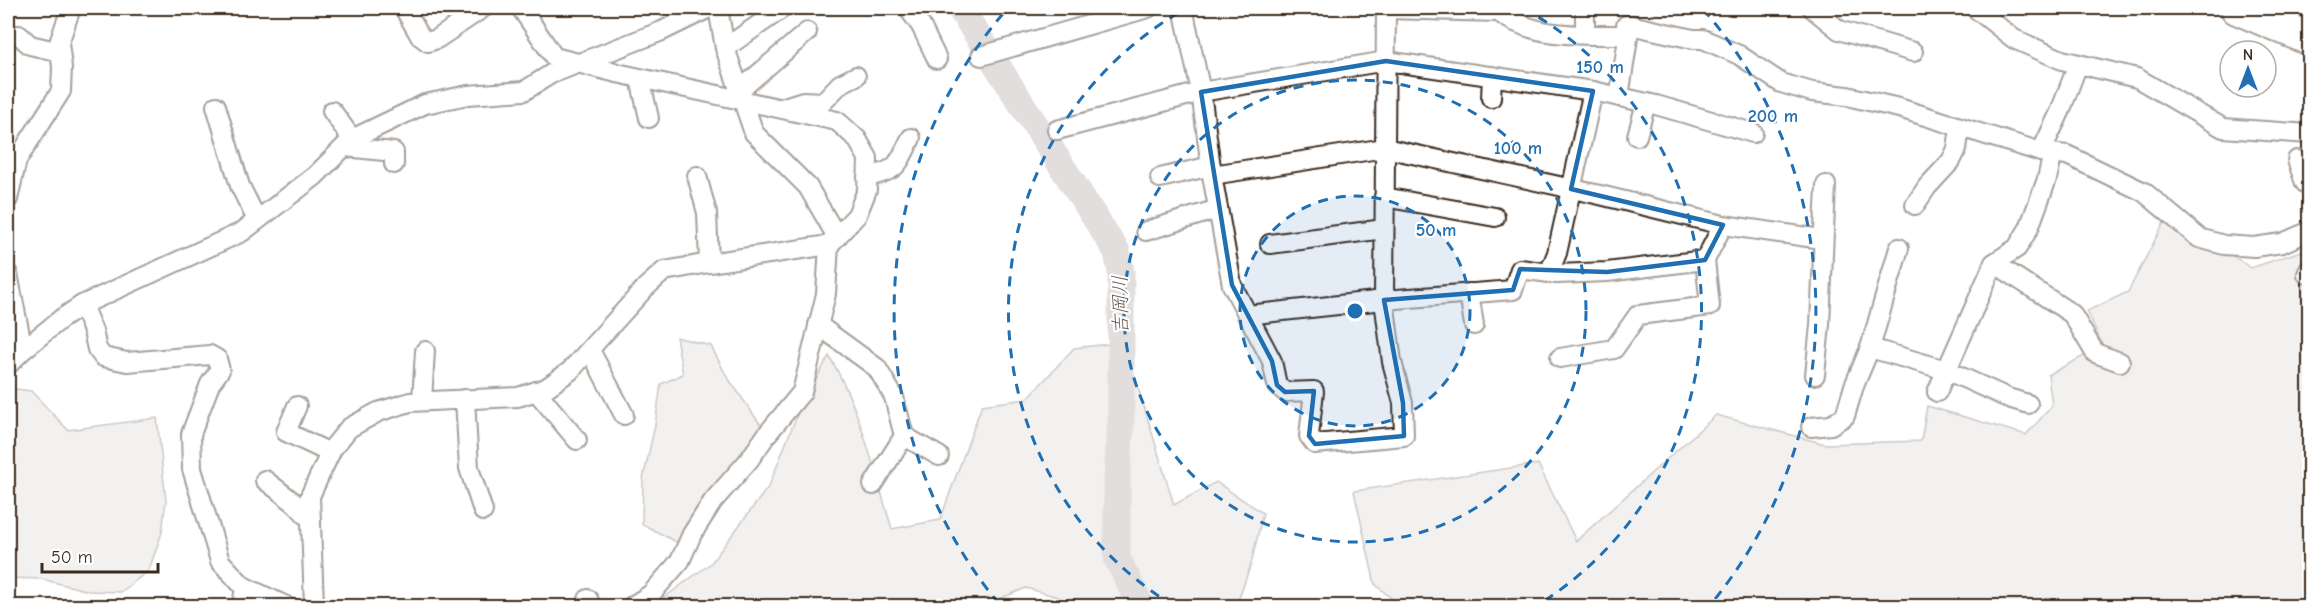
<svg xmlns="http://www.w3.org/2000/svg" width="2317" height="614" font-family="'Comic Neue','Klee One',sans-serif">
<rect width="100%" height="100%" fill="#fff"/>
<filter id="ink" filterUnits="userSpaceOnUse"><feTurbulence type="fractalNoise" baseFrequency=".0167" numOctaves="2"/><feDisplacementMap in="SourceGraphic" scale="12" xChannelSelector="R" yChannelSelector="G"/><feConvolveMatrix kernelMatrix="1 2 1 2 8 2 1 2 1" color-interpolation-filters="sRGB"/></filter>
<g filter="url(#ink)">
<!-- green -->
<g fill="#e2e0de" stroke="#8e857e" stroke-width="1.5">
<path d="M2169,213L2251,268L2304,250H2309V606H1400L1375,584L1354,491L1538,464L1576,541L1716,415L1825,444L1921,441L1927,406L2026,435L2052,406L2048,375L2103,346L2087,311L2128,292Z"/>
<path d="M676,337L711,346L726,375L765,431C729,469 705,497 680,544L642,524L643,479L655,425L661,384L683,374Z"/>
<path d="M1109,344L1134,374L1174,505L1216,482L1263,513L1251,564L1236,606H1064L1065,599L1026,588L994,601L987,606H653L711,563L769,486L799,410L829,356C861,409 874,471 892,529L940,520L982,405L1027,399L1074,348Z"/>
<path d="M8,388L31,391L68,430L157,418L166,501L162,532L149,570L121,592L89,591L41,579L8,578Z"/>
</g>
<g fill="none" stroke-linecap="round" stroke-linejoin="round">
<!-- river -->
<path stroke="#bcb6b3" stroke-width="27" d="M960,8L1117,252L1121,272V422L1117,480V558L1141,606"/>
<defs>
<g id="minor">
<path d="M404,8L420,36L428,42L437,39L483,8"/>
<path d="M718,8L725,48L754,133L808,187L837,237"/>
<path d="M908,8L921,26L937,59"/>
<path d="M1183,8L1201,92L1212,175L1232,285L1272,361L1277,385L1285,392L1314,391L1309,436L1315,444L1404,436L1403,403L1392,362L1384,300L1386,8"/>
<path d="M1812,8L1839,30L1913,52"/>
<path d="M1975,8L2014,39L2062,60L2137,78L2223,128L2310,134"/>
<path d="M1386,9L1498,12C1533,38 1578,35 1620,35"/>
<path d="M1585,25V11"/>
<path d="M1630,25L1693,39H1703L1739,55L1781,83L1812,92L1847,96L1899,108L2041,152"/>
<path d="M8,35H19L30,45L60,52"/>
<path d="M725,48L780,10"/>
<path d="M981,56L1148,8"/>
<path d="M2078,64L2060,112L2041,152L2067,155L2144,192L2199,238L2224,245L2254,247L2282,243L2310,231"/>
<path d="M640,79L649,118"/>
<path d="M740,90L807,32"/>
<path d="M1619,97L1630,25H1626"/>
<path d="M1491,98L1492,76"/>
<path d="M216,106L240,186L257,220"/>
<path d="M784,107L803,101L823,102L840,84L856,76"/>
<path d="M332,111L352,139"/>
<path d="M1057,130L1201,92L1386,61L1593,91"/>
<path d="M1637,136L1646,103"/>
<path d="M345,147L394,152V164"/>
<path d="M2297,160L2305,183"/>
<path d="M1212,175L1385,148L1600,195L1723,225L1822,239"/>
<path d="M697,176L707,213L709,263"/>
<path d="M867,177C899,170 897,166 911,138"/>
<path d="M1160,178L1211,166"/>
<path d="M1384,197L1495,217"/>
<path d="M8,199L17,160L61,91L62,67L59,43L71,8"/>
<path d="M1915,205L1927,187L1951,161L1957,149L1960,127"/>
<path d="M1146,231L1218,209"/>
<path d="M1270,244L1384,229"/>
<path d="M1899,248L1870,348L1946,370L2008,398L2028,404"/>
<path d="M1994,263L2072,314L2095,353L2120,362"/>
<path d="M1549,273L1557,253L1593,91L1656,105L1753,133"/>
<path d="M8,274L23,350"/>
<path d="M2307,274L2310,268"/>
<path d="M1469,293L1474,325"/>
<path d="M82,305L93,331L97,349L103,357L127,362L210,355L217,359L220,370L210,384L191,434L192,469L220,561L243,586L286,606"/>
<path d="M1247,315L1384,300L1513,290L1520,269L1557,274L1607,272L1705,260L1723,225"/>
<path d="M818,325L877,368L894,397L904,436L939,456"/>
<path d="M590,350L624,415"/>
<path d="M1560,358L1614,349L1638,315L1710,306L1705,260"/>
<path d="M8,365L23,350L61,319L82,305L242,232L315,176L352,139L425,104L468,95L524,91L551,74L662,31L709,8"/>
<path d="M1815,375L1820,325L1826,185"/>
<path d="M536,391L577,440"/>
<path d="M1937,392L1994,263L2017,248L2029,228L2047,179L2053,153"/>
<path d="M465,399L469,468L483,511"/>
<path d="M422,401L425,351"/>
<path d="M297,406L286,432L330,453"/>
<path d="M1811,427L1831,425L1845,416L1854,386L1870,348"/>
<path d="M265,480L296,504L311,520"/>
<path d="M873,485L904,436"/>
<path d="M588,599L591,606"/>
<path d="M242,606L245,587"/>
<path d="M314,606L310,496L332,449L349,428L378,412L410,402L518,397L546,388L570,371L645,288L664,271L709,263L829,245L857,215L867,190L868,158L857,139L837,121L617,73L554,57L521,8"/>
<path d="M632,606L651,594L680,561L692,534L713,501L749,460L768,433L802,392L826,294L829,245"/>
</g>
<path id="trunk" d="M2237,8L2310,39"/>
</defs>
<!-- minor casing -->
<use href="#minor" stroke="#3b2a1e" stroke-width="22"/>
<!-- trunk casing -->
<use href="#trunk" stroke="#3b2a1e" stroke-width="36"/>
<!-- minor -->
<use href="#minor" stroke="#fff" stroke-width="18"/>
<!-- trunk -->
<use href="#trunk" stroke="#fff" stroke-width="32"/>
</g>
</g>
<!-- marked area -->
<path d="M0 0H2317V614H0ZM1386,61L1593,91L1571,189L1723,225L1705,260L1607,272L1520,269L1513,290L1384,300L1403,403L1404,436L1315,444L1309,436L1314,391L1285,392L1277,385L1272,361L1232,285L1201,92Z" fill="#fff" fill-opacity=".55" fill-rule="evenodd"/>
<path fill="none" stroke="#1f6fb2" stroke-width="4.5" stroke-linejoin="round" d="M1386,61L1593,91L1571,189L1723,225L1705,260L1607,272L1520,269L1513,290L1384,300L1403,403L1404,436L1315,444L1309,436L1314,391L1285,392L1277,385L1272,361L1232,285L1201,92Z"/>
<!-- distance rings -->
<circle cx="1355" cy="311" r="115" fill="#1f6fb2" fill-opacity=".12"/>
<g fill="none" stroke="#1f6fb2" stroke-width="3" stroke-dasharray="10 8">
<circle cx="1355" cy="311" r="115"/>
<circle cx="1355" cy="311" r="231"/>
<path d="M1174 606A346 346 0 0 1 1187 8M1523 8A346 346 0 0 1 1536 606"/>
<path d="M999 604A461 461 0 0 1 1007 9M1703 9A461 461 0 0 1 1711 604"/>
</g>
<g text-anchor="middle" stroke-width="4.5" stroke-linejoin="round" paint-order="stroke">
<!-- water labels -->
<g font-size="20" font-style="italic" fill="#685b52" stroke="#fff">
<text transform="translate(1120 305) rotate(-91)" y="7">吉岡川</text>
</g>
</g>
<circle cx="1355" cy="311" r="9" fill="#1f6fb2" stroke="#fff" stroke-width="3"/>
<g font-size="18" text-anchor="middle" font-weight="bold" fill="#1f6fb2" stroke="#fff" stroke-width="4.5" stroke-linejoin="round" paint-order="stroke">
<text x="1600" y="73">150 m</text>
<text x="1773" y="122">200 m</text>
<text x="1518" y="154">100 m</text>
<text x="1436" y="236">50 m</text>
</g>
<!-- margin -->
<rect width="2317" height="614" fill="none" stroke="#fff" stroke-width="30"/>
<rect x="15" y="15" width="2287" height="584" fill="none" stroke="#3b2a1e" stroke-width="2" filter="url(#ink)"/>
<!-- north arrow -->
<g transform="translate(2248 69)"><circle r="28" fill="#ffffff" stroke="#b1aaa5" stroke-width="1.5"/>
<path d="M0-4.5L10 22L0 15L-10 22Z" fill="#1f6fb2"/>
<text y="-9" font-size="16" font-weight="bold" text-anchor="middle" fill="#3b2a1e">N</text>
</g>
<!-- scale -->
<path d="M42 563v9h116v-9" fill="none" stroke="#3b2a1e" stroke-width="3"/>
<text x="51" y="563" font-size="18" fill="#3b2a1e" stroke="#ffffff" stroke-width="4.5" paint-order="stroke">50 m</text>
</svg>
